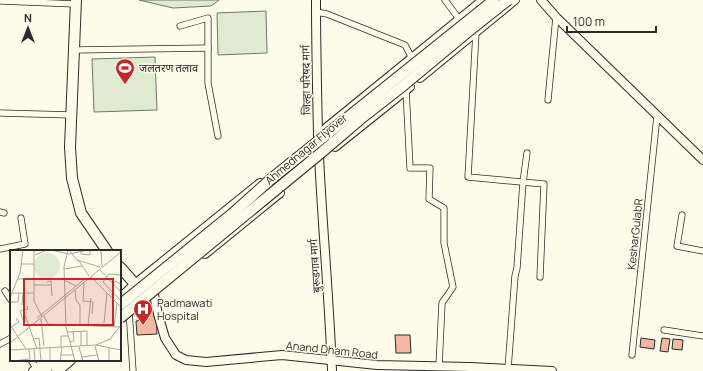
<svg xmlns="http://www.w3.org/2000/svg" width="703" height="371" font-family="Manrope,'Noto Sans Devanagari',sans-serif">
<rect width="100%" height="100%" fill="#fdfbea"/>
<!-- green -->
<g fill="#deebd1" stroke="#74746e">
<path d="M139,0H219L211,6L173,8Z"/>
<path d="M266,11L267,53L218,55L217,13Z"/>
<path d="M155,57L157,110L94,112L92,59Z"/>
</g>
<!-- building -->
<g fill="#f2b8a0" stroke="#2b2b2b">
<path d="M145,307H156L157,334L137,335L136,321L142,320V316L145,315Z"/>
<path d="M395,335H410L411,353H396Z"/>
<path d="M641,338L655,340L654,349L640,347Z"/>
<path d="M662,338L670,339L668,352L660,351Z"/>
<path d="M673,339L683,340L682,350L672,349Z"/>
</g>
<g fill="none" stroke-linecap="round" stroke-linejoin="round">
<defs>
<g id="street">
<path d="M445,0L459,19"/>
<path d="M0,1L76,4"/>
<path d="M316,12L327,14L405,45L412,58"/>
<path d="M180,26L208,18V83L218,136"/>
<path d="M476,32L468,177L544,184L540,277"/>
<path d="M74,50L208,48"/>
<path d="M406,90L410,168H430L429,199L444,208V243L453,287L442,303L439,366"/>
<path d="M548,100L556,17"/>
<path d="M0,113L71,115"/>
<path d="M0,212L4,213"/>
<path d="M682,215L677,246L703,251"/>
<path d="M0,249L25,244L21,218"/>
<path d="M5,291L11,300"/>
<path d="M129,310L133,371"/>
<path d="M664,330L703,336"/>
<path d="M0,344L11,338"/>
<path d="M632,355L657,116"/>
<path d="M31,360L38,371"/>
<path d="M508,369L515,276L517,268L523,182L527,153"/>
</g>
<g id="secondary">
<path d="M316,0C316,45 317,89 318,134C321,213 329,292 332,371"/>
<path d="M541,0L556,17L703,160"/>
<path d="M420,78L515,0"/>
<path d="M326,128L483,0"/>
<path d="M335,147L410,87"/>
<path d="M205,254L280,193"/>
<path d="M154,295L158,314L165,338L176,355L186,360L206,362L282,355L377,365L470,367L552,371"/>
<path d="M120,298L135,284L260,183"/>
<path d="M33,371L46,360"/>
</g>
<g id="highway">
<path d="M76,0L70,147L72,178L81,213L107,251"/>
<path d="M120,267L135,284L139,299"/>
<path d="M43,371L56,360"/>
<path d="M57,371L70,360"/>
</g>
</defs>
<!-- street casing -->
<use href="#street" stroke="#2b2b2b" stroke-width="7"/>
<!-- secondary casing -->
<use href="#secondary" stroke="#2b2b2b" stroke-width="10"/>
<!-- highway casing -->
<use href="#highway" stroke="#2b2b2b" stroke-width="12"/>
<!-- street -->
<use href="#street" stroke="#fdfbea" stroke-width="5.5"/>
<!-- secondary -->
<use href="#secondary" stroke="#fdfbea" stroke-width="8"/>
<!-- highway -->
<use href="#highway" stroke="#fdfbea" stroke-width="10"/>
<defs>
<g id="highway-bridge">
<path d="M120,305L232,214L271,179L494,0"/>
<path d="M120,318L322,152L363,117L404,85L469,31L508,0"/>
</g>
</defs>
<!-- highway-bridge casing -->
<use href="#highway-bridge" stroke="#2b2b2b" stroke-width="12" stroke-linecap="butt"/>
<!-- highway-bridge -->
<use href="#highway-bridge" stroke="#fdfbea" stroke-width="10"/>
</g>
<!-- icons -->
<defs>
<symbol id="stadium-pin" viewBox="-11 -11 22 30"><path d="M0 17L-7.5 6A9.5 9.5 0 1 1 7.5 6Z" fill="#c62828" stroke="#fdfbea"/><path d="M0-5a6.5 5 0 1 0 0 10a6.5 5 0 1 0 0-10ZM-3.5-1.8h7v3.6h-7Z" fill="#fff"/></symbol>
<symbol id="hospital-pin" viewBox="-11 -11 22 30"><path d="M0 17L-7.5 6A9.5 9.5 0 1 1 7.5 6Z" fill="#c62828" stroke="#fdfbea"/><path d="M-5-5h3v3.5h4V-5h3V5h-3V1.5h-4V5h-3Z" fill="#fff"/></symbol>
</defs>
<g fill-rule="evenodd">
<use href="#stadium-pin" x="114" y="57" width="22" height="30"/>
<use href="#hospital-pin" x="132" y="298" width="22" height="30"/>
</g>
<g text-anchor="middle" stroke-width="3" stroke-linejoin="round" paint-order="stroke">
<!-- poi labels -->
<g font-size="11" fill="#2b2b2b" stroke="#fdfbea" text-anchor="start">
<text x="139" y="72">जलतरण तलाव</text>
<text x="157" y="307">Padmawati<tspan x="157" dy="13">Hospital</tspan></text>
</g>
<!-- street labels -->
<g font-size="11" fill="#2b2b2b" stroke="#fdfbea">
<text transform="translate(306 80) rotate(-91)" y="4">जिल्हा परिषद मार्ग</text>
<text transform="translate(306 149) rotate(-40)" y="4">Ahmednagar Flyover</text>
<text transform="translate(635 234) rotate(-84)" y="4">KesharGulabR</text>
<text transform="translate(315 266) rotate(-94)" y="4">बुरूडगाव मार्ग</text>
<text transform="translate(332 350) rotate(6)" y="4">Anand Dham Road</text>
</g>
</g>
<!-- overview -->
<g transform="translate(10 250)">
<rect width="111" height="111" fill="#fdfbea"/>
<path d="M24 16a13 13 0 1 1 26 0a13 13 0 1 1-26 0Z" fill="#deebd1"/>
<path fill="none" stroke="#a9a89e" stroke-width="1" d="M24,0V51L32,67M41,0L59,4L78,0M58,0L54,17L56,77L65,111M59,0L67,10L90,17M91,0L92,17M71,1V4L80,5V0M25,5L37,0M69,11L79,26M11,14H24M54,19L72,16M90,20L111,42M111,25L99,24L93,32L111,51M81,27L111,57M8,29H24M54,30L66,36M37,32L41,31L42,46M74,33L73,51L83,52L82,64M103,34L106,31L110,34L111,25M24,35H41M65,40L66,50L70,55V75M3,43H23M0,48L10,23L13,0M0,52H8L9,43M12,55L13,43M15,65L27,99M34,66L38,74L109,77M27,68L76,28M31,69L34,96M16,71L14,72L10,61L18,59L17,56M94,73L97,43M0,75L16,99M78,75L81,48M1,77L9,72L6,68M104,77L107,53M57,82L77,81V95M23,89L29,88L31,111M60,92L64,91L63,81M0,93L111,2M86,95L111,100M71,96V81M85,96L89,111M69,97L73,111M40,98V111M51,98V86H58M19,99L20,111M24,99L25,111M0,100L86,95L100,89L111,75M51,105H64M72,107L87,105M3,111L19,109M50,111L52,98M99,111V98"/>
<path fill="#c62828" fill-opacity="0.15" stroke="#c62828" stroke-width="2" d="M14,29H103V75H14Z"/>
<rect width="111" height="111" fill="none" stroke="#2b2b2b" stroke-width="2"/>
</g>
<!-- north arrow -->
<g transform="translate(28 28)" stroke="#fdfbea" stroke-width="3" paint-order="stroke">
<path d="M0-3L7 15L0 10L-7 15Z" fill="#2b2b2b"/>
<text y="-6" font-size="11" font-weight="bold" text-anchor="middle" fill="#2b2b2b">N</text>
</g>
<!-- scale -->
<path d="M567 26v6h89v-6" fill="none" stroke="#2b2b2b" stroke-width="2"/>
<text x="573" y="26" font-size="12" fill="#2b2b2b" stroke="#fdfbea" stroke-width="3" paint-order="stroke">100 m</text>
</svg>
